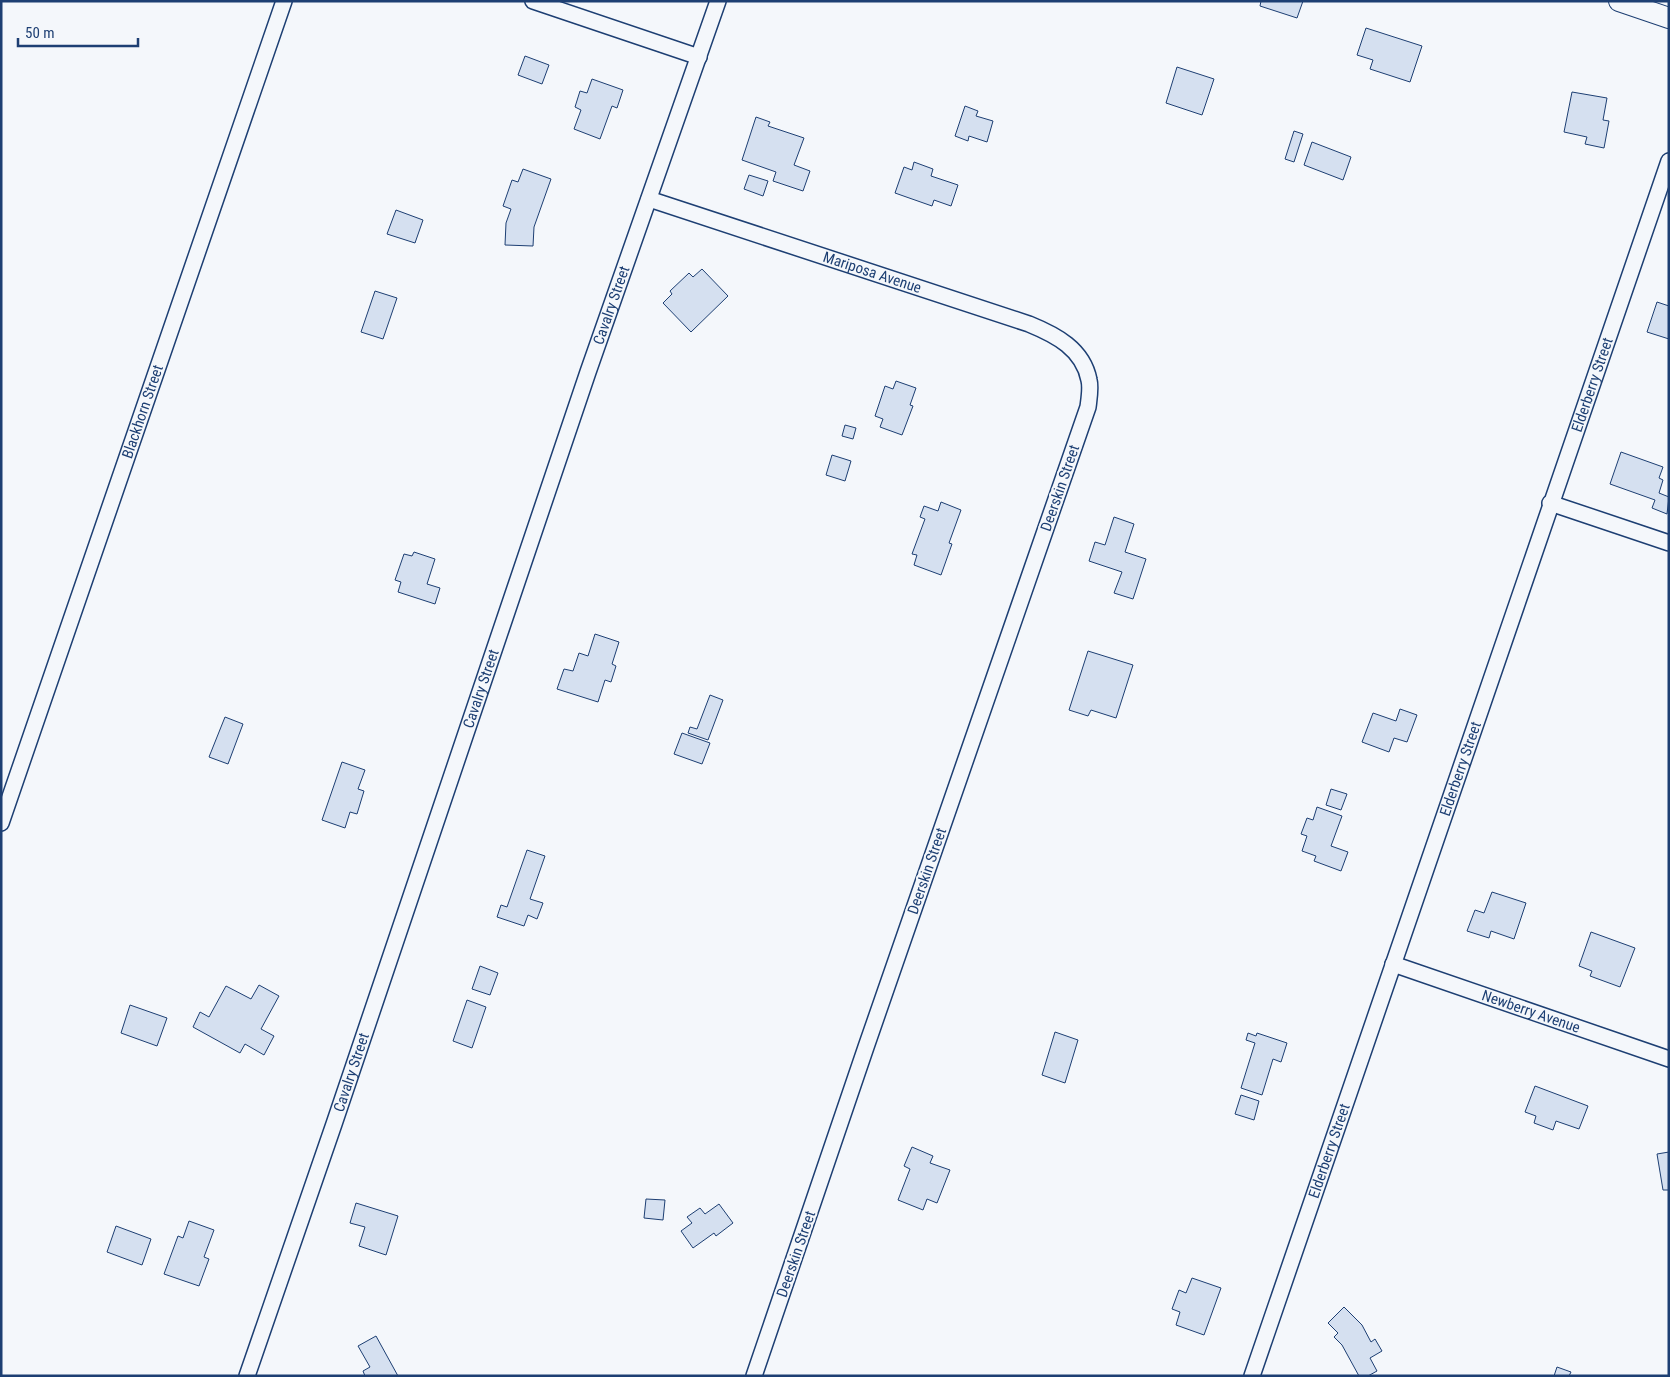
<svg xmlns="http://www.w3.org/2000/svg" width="1670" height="1377" font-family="'Roboto Condensed',sans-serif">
<rect width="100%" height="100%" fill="#f4f7fb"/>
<!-- building -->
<g fill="#d5e0f0" stroke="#1d3f73">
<path d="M1261,1H1303L1297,18L1260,6Z"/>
<path d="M1366,28L1422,46L1410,82L1370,69L1373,60L1357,55Z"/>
<path d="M525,56L549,65L542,84L518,75Z"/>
<path d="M1177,67L1214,79L1202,115L1166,103Z"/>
<path d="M592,79L623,90L617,108L612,106L600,139L574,129L581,110L575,107L580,91L587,93Z"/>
<path d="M1572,92L1607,98L1603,120L1609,121L1604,148L1585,144L1587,137L1564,132Z"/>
<path d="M965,106L978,111L976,116L993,121L987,142L969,136L968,141L955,136Z"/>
<path d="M756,117L770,122L768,126L804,138L794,165L810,171L803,191L773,181L776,172L742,160Z"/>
<path d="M1294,131L1303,134L1294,162L1285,159Z"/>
<path d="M1312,142L1351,157L1343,180L1304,165Z"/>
<path d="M914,162L933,169L931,176L958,185L951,206L934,200L932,206L895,193L904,167L912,170Z"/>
<path d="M523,169L551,179L534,227L533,246L505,245L506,223L511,209L503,206L512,180L518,182Z"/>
<path d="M749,175L768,181L763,196L744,189Z"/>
<path d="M396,210L423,220L415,243L387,234Z"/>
<path d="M702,269L728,296L691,332L663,303L672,294L670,291L689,273L693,277Z"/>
<path d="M375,291L397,298L383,339L361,332Z"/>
<path d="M1657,302L1669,306V339L1647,332Z"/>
<path d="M896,381L916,388L910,405L913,406L902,435L880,427L883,419L875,416L885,386L893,389Z"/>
<path d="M845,425L856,428L853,439L842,436Z"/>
<path d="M1621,452L1663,467L1659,478L1663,480L1659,493L1669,497L1667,514L1652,508L1655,500L1610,484Z"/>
<path d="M832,455L851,461L845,481L826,475Z"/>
<path d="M941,502L961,510L949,543L952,544L941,575L914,565L917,555L912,554L925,519L920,517L924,506L938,511Z"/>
<path d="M1114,517L1134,524L1125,552L1146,559L1133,599L1114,593L1122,572L1089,561L1095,542L1105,545Z"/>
<path d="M414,552L435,559L427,584L440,588L435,604L398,592L401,582L395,580L404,554L412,556Z"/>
<path d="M595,634L619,642L612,664L616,666L611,682L605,680L598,702L557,689L564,669L573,671L579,653L588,656Z"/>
<path d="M1088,651L1133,665L1116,718L1091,710L1088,716L1069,710Z"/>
<path d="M710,695L723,700L708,740L688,733L690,727L697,729Z"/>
<path d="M1400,709L1417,715L1407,742L1394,738L1389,752L1362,742L1373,713L1396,721Z"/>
<path d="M225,717L243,724L228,764L209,757Z"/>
<path d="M682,733L710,743L702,764L674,754Z"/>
<path d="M342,762L365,770L358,789L364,791L357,814L350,812L345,828L322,820Z"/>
<path d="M1331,789L1347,794L1341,810L1326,805Z"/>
<path d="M1317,807L1342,816L1331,846L1348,852L1341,871L1314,861L1316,856L1302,851L1307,836L1301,834L1307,818L1313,820Z"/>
<path d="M527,850L545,856L530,899L543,903L537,919L528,915L524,926L497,917L501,905L507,907Z"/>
<path d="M1492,892L1526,903L1514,939L1491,931L1489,938L1467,931L1475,910L1484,913Z"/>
<path d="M1591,932L1635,948L1620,987L1590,976L1592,971L1579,966Z"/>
<path d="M480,966L498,973L490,995L472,989Z"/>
<path d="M259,985L279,996L261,1029L274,1036L264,1055L245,1044L240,1053L193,1027L200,1012L209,1017L226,986L251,999Z"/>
<path d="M467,1000L486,1007L472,1048L453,1041Z"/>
<path d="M130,1005L167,1018L157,1046L121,1033Z"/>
<path d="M1055,1032L1078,1040L1065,1083L1042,1075Z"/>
<path d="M1248,1033L1256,1036L1257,1033L1287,1043L1281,1062L1273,1059L1262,1095L1241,1088L1255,1043L1246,1040Z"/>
<path d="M1535,1086L1588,1106L1579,1129L1556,1121L1553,1130L1534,1123L1536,1116L1525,1112Z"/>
<path d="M1241,1095L1259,1101L1254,1120L1235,1114Z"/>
<path d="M912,1147L933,1156L930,1163L950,1170L937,1203L927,1199L923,1210L898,1200L910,1169L904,1166Z"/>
<path d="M1669,1152V1190H1663L1657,1154Z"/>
<path d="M646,1199L665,1200L663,1220L644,1218Z"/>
<path d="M356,1203L398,1216L386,1255L359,1246L365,1227L350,1223Z"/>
<path d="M719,1204L733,1223L716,1236L714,1233L693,1248L681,1231L692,1223L687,1217L700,1208L705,1214Z"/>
<path d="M189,1221L214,1230L204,1257L209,1259L199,1286L164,1274L178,1236L183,1238Z"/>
<path d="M116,1226L151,1239L142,1265L107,1252Z"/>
<path d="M1192,1278L1221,1288L1204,1335L1176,1325L1180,1312L1172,1309L1179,1290L1186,1293Z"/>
<path d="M1344,1307L1362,1325L1371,1342L1375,1339L1382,1351L1370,1358L1377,1371L1368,1376H1359L1342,1345L1334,1337L1338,1333L1328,1323Z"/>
<path d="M376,1336L398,1376H365L363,1371L370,1367L358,1346Z"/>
<path d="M1557,1367L1571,1372L1569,1376H1554Z"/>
</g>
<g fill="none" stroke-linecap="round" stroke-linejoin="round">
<defs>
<g id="street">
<path d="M533,1L699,57"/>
<path id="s1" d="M649,199L1029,324C1056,335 1083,349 1089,380C1091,388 1089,399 1088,407L866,1047L754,1376"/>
<path d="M1550,503L1669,543"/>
<path id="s2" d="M1,823L284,1"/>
<path id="s3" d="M1393,964L1669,1059"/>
<path id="s4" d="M247,1376L334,1124L588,372L718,1"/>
<path id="s5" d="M1252,1376L1669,161"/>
</g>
<path id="secondary" d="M1619,1L1669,18"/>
</defs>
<!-- street casing -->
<use href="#street" stroke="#1d3f73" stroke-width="18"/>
<!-- secondary casing -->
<use href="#secondary" stroke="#1d3f73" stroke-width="22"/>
<!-- street -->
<use href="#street" stroke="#f4f7fb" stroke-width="15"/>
<!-- secondary -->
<use href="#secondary" stroke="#f4f7fb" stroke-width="20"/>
</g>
<g text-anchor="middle" stroke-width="4" stroke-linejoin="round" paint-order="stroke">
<!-- street labels -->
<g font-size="15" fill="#1d3f73" stroke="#f4f7fb">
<text dy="5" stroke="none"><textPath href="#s1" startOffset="235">Mariposa Avenue</textPath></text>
<text dy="5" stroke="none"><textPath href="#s4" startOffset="1131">Cavalry Street</textPath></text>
<text dy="5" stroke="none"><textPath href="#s5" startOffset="1048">Elderberry Street</textPath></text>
<text dy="5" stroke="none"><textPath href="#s2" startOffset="435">Blackhorn Street</textPath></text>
<text transform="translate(1060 488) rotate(-71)" y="5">Deerskin Street</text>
<text dy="5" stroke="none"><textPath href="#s4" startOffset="726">Cavalry Street</textPath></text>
<text dy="5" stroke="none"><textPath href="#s5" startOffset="642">Elderberry Street</textPath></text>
<text transform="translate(927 871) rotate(-71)" y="5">Deerskin Street</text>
<text dy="5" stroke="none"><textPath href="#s3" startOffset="146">Newberry Avenue</textPath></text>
<text dy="5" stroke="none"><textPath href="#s4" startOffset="321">Cavalry Street</textPath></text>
<text dy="5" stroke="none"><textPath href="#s5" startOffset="238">Elderberry Street</textPath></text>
<text transform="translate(796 1254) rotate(-71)" y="5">Deerskin Street</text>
</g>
</g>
<!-- border -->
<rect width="1670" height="1377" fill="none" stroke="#1d3f73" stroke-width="5"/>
<!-- scale -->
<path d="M18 38v8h120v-8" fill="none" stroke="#1d3f73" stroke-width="2.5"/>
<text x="25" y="38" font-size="15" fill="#1d3f73" stroke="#f4f7fb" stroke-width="4" paint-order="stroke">50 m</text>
</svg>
